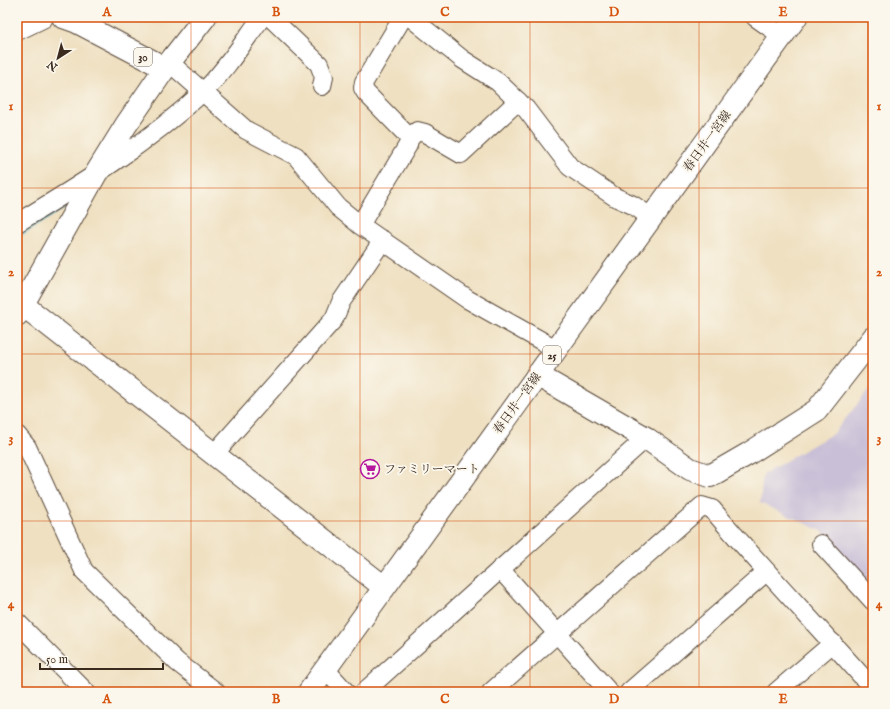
<svg xmlns="http://www.w3.org/2000/svg" width="890" height="709" font-family="'IM FELL English','Noto Serif JP',serif">
<rect width="100%" height="100%" fill="#fbf7ec"/>
<filter id="ink" filterUnits="userSpaceOnUse"><feTurbulence type="fractalNoise" baseFrequency=".025" numOctaves="2"/><feDisplacementMap in="SourceGraphic" scale="8" xChannelSelector="R" yChannelSelector="G"/><feConvolveMatrix kernelMatrix="1 2 1 2 8 2 1 2 1" color-interpolation-filters="sRGB"/></filter>
<filter id="wash" filterUnits="userSpaceOnUse"><feTurbulence type="fractalNoise" baseFrequency=".012" numOctaves="4" result="noise"/><feDisplacementMap in="SourceGraphic" scale="16" xChannelSelector="R" yChannelSelector="G"/><feGaussianBlur stdDeviation="0.9" result="paint"/><feColorMatrix in="noise" values="0 0 0 0 0 0 0 0 0 0 0 0 0 0 0 0 0 1.4 0 .05"/><feComposite in="paint" operator="in"/></filter>
<g filter="url(#wash)">
<rect width="100%" height="100%" fill="#efe0c1"/>
<!-- industrial -->
<path fill="#c9bfd7" d="M873,385V587L822,531L760,503L763,474L834,433Z"/>
<g fill="none" stroke-linecap="round" stroke-linejoin="round">
<!-- stream -->
<path stroke="#4fb2ce" stroke-width="5" d="M17,235L72,201"/>
</g>
</g>
<g filter="url(#ink)">
<g fill="none" stroke-linecap="round" stroke-linejoin="round">
<defs>
<g id="minor">
<path d="M270,17L319,64L324,77L322,86"/>
<path d="M410,17L462,59L498,82L526,109L570,167L615,197L633,205L652,218"/>
<path d="M755,17L782,36"/>
<path d="M169,62L246,130L296,156L338,207L360,225L467,299L556,349"/>
<path d="M409,139L417,131L425,133L461,154L518,101"/>
<path d="M17,223C82,184 148,143 204,91C226,70 244,41 262,17"/>
<path d="M360,225L408,145L409,139L406,134L366,93L363,88L364,82L403,17"/>
<path d="M17,435L27,447L84,571L177,662L216,692"/>
<path d="M214,454L334,319L341,302L383,240"/>
<path d="M821,544L873,601"/>
<path d="M500,569L609,692"/>
<path d="M17,622L86,692"/>
<path d="M325,669L346,692"/>
<path d="M364,692L646,438"/>
<path d="M491,692L702,506L712,509C764,571 820,628 873,689"/>
<path d="M629,692L766,572"/>
<path d="M776,692L833,643"/>
</g>
<g id="tertiary">
<path d="M23,305L384,587"/>
<path d="M17,315L97,172L126,125L165,68"/>
<path d="M537,375L646,438L690,469L710,476L748,454L817,410L873,338"/>
</g>
<g id="primary">
<path d="M63,17L77,22L165,68L205,17"/>
<path d="M17,29L42,17"/>
<path d="M309,692L796,17"/>
</g>
</defs>
<!-- minor casing -->
<use href="#minor" stroke="#564536" stroke-width="20"/>
<!-- tertiary casing -->
<use href="#tertiary" stroke="#564536" stroke-width="24"/>
<!-- primary casing -->
<use href="#primary" stroke="#564536" stroke-width="24"/>
<!-- minor -->
<use href="#minor" stroke="#fff" stroke-width="18"/>
<!-- tertiary -->
<use href="#tertiary" stroke="#fff" stroke-width="22"/>
<!-- primary -->
<use href="#primary" stroke="#fff" stroke-width="22"/>
</g>
</g>
<!-- grid -->
<path fill="none" stroke="#d7540e" stroke-width="1" stroke-opacity="0.55" d="M191,17V692M360,17V692M530,17V692M699,17V692M17,188H873M17,354H873M17,521H873"/>
<!-- icons -->
<defs>
<symbol id="supermarket-ring" viewBox="-11 -11 22 22"><circle r="9.5" fill="#fbf7ec" stroke="#b5179e" stroke-width="1.5"/><path d="M-6-5.5h2.5l.6 2H6L4.5 2H-2.5L-4.4-4H-6ZM-1.5 3.2a1.3 1.3 0 1 0 .1 0ZM3 3.2a1.3 1.3 0 1 0 .1 0Z" fill="#b5179e"/></symbol>
</defs>
<g fill-rule="evenodd">
<use href="#supermarket-ring" x="359" y="458" width="22" height="22"/>
</g>
<g text-anchor="middle" stroke-width="3.5" stroke-linejoin="round" paint-order="stroke">
<!-- shield labels -->
<g fill="#fbf7ec" stroke="#75685c" stroke-width="1">
<rect x="134" y="48" width="18" height="18" rx="3"/>
<rect x="543" y="346" width="18" height="18" rx="3"/>
</g>
<g font-size="11" font-weight="bold" fill="#3b2a1e">
<text x="143" y="61">30</text>
<text x="552" y="359">25</text>
</g>
<!-- street labels -->
<g font-size="12" fill="#3b2a1e" stroke="#fbf7ec">
<text transform="translate(707 141) rotate(-54)" y="4">春日井一宮線</text>
<text transform="translate(517 403) rotate(-54)" y="4">春日井一宮線</text>
</g>
<!-- poi labels -->
<g font-size="12" fill="#3b2a1e" stroke="#fbf7ec" text-anchor="start">
<text x="384" y="473">ファミリーマート</text>
</g>
</g>
<!-- margin -->
<rect width="890" height="709" fill="none" stroke="#fbf7ec" stroke-width="44"/>
<!-- north arrow -->
<g transform="translate(58 58) rotate(216)" stroke="#fbf7ec" stroke-width="3" paint-order="stroke">
<path d="M0-3L7 15L0 10L-7 15Z" fill="#3b2a1e"/>
<text y="-6" font-size="11" font-weight="bold" text-anchor="middle" fill="#3b2a1e">N</text>
</g>
<!-- scale -->
<path d="M40 663v6h123v-6" fill="none" stroke="#3b2a1e" stroke-width="2"/>
<text x="46" y="663" font-size="12" fill="#3b2a1e" stroke="#fbf7ec" stroke-width="3" paint-order="stroke">50 m</text>
<rect x="22" y="22" width="846" height="665" fill="none" stroke="#d7540e" stroke-width="1.5"/>
<g font-size="13" text-anchor="middle" font-weight="bold" fill="#d7540e">
<text x="107" y="16">A</text>
<text x="276" y="16">B</text>
<text x="445" y="16">C</text>
<text x="614" y="16">D</text>
<text x="783" y="16">E</text>
<text x="11" y="110">1</text>
<text x="879" y="110">1</text>
<text x="11" y="276">2</text>
<text x="879" y="276">2</text>
<text x="11" y="442">3</text>
<text x="879" y="442">3</text>
<text x="11" y="608">4</text>
<text x="879" y="608">4</text>
<text x="107" y="703">A</text>
<text x="276" y="703">B</text>
<text x="445" y="703">C</text>
<text x="614" y="703">D</text>
<text x="783" y="703">E</text>
</g>
</svg>
